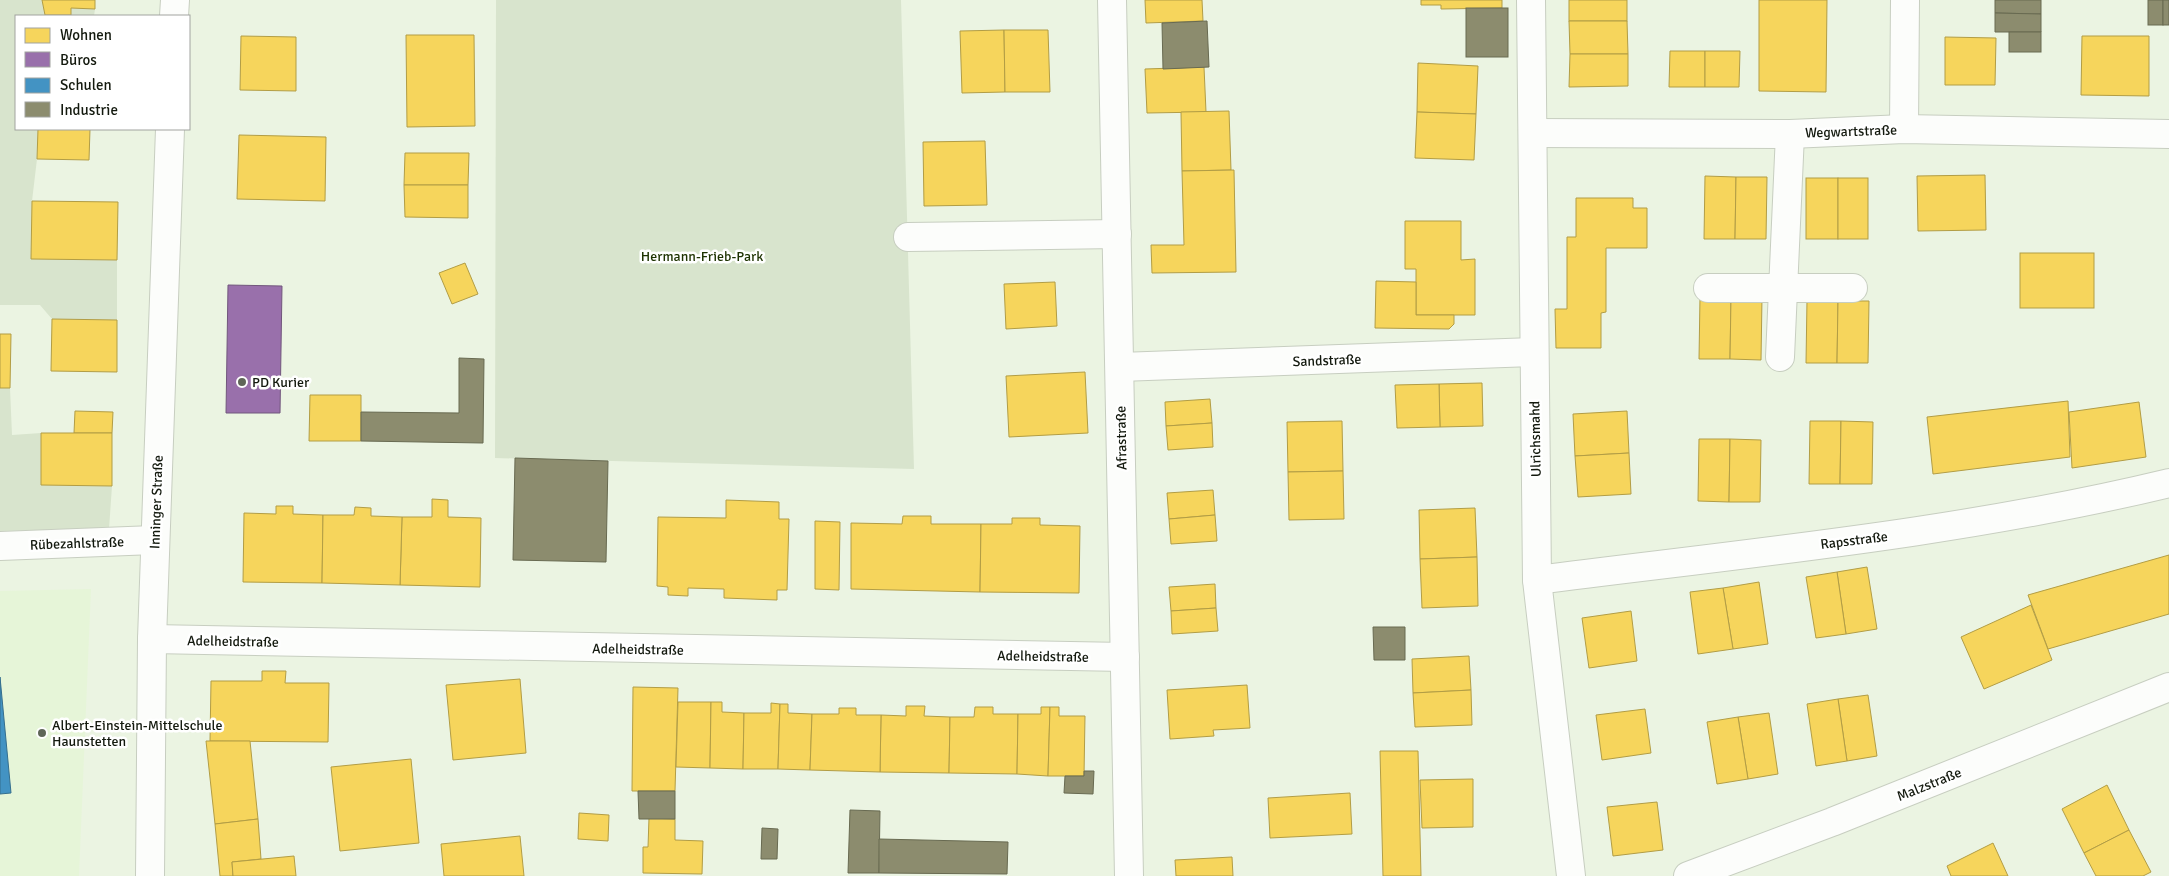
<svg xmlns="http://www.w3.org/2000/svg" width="2169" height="876" font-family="Signika,sans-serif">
<rect width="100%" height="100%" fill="#ebf4e2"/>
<!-- built -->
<path fill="#e6f5d8" d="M91,589L79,876H0V591Z"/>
<!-- green -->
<g fill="#d8e4cd">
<path d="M0,0H45L95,9L94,16H16V129H38L37,159L32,201L31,259L117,260V320L52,319L40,305H0Z"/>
<path d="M496,0H901L914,469L495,458Z"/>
<path d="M0,388H10L12,435L41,433V485L112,486L109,529L0,531Z"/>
</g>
<!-- homes -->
<g fill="#f6d55c" stroke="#b29d45">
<path d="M42,0H95V9L71,8V15H45Z"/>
<path d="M1145,0H1202L1203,21L1146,23Z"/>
<path d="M1421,0H1502V8L1441,9V5H1421Z"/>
<rect x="1569" y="0" width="58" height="21"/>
<path d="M1759,0H1827L1826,92L1759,91Z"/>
<path d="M1569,21H1627L1628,54H1570Z"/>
<path d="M1004,30L1005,92L962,93L960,31Z"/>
<path d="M1004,30H1048L1050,92H1005Z"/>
<path d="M406,35H474L475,126L407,127Z"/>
<path d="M241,36L296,37V91L240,90Z"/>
<path d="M2082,36H2149V96L2081,95Z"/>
<path d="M1945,37L1996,38L1995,85H1945Z"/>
<path d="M1670,51H1705V87H1669Z"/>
<path d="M1705,51H1740L1739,87H1705Z"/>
<path d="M1570,54H1628V86L1569,87Z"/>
<path d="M1418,63L1478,66L1476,114L1417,112Z"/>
<path d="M1204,67L1206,112L1147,113L1145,69Z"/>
<path d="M1229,111L1231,170L1182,171L1181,112Z"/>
<path d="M1417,112L1476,114L1474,160L1415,158Z"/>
<path d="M38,129H90L89,160L37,159Z"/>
<path d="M239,135L326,137L325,201L237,199Z"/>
<path d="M985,141L987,205L924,206L923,142Z"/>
<path d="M405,153H469L468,185H404Z"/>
<path d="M1234,170L1236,272L1152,273L1151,245H1184L1182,171Z"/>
<path d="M1985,175L1986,230L1918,231L1917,176Z"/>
<path d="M1705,176L1736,177L1735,239H1704Z"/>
<path d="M1736,177H1767L1766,239H1735Z"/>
<rect x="1806" y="178" width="32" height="61"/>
<rect x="1838" y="178" width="30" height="61"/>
<path d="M404,185H468V218L405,217Z"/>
<path d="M1576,198H1633V208H1647V248H1606V312L1601,313V348H1556L1555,309H1567V237H1576Z"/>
<path d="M32,201L118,202L117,260L31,259Z"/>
<path d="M1405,221H1461V260L1475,259V315H1416V269H1405Z"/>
<rect x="2020" y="253" width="74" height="55"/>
<path d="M465,263L478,294L452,304L439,273Z"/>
<path d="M1376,281L1416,282V315H1454V324L1449,329L1375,328Z"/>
<path d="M1055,282L1057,326L1006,329L1004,284Z"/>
<path d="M1700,297H1731L1730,359H1699Z"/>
<path d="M1731,297H1762L1761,360L1730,359Z"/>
<path d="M1807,300L1838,301L1837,363H1806Z"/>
<path d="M1838,301H1869L1868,363H1837Z"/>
<path d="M52,319L117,320V372L51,371Z"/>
<path d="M0,334H11L10,388H0Z"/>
<path d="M1085,372L1088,433L1009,437L1006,376Z"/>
<path d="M1482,383L1483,426L1440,427L1439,384Z"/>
<path d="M1439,384L1440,427L1397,428L1395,385Z"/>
<path d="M310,395H361V441H309Z"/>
<path d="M1210,399L1212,423L1166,426L1165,402Z"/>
<path d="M2068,401L2070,457L1933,474L1927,417Z"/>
<path d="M2139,402L2146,457L2072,468L2069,412Z"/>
<path d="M75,411L113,412L112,433H74Z"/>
<path d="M1627,411L1629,453L1575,456L1573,414Z"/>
<path d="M1342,421L1343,471L1288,472L1287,422Z"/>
<path d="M1810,421H1841L1840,484H1809Z"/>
<path d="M1841,421L1873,422L1872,484H1840Z"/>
<path d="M1212,423L1213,447L1168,450L1166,426Z"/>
<path d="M41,433H112V486L41,485Z"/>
<path d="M1699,439H1730L1729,502L1698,501Z"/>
<path d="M1730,439L1761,440L1760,502H1729Z"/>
<path d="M1629,453L1631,494L1578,497L1575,456Z"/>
<path d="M1343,471L1344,519L1289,520L1288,472Z"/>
<path d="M1213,490L1215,515L1169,519L1167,493Z"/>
<path d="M432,499L448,500V517L481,518L480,587L400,585L402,517H432Z"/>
<path d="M726,500L779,502V519H789L787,590H777V600L724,598V589L688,588V596L668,595V587L657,586L658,517L726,518Z"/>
<path d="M276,506H293V514L323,515L322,583L243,582L244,513L276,514Z"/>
<path d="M355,507L371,508V516L402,517L400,585L322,583L323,515H354Z"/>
<path d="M1475,508L1477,557L1420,559L1419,510Z"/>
<path d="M1215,515L1217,541L1171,544L1169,519Z"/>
<path d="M903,516H931V524H981L980,592L851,589V523L902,524Z"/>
<path d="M1012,518H1040V525L1080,526L1079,593L980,592L981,524H1012Z"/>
<path d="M815,521L840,522L839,590L815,589Z"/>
<path d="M2169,555V614L2048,649L2028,595Z"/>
<path d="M1477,557L1478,606L1422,608L1420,559Z"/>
<path d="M1867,567L1877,629L1846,634L1837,572Z"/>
<path d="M1837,572L1846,634L1816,638L1806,577Z"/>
<path d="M1759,582L1768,644L1733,649L1723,588Z"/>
<path d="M1215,584L1216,608L1171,611L1169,587Z"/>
<path d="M1723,588L1733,649L1698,654L1690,592Z"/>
<path d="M2031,605L2052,660L1984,689L1961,637Z"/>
<path d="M1216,608L1218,631L1172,634L1171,611Z"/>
<path d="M1631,611L1637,661L1589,668L1582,618Z"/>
<path d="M1469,656L1471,690L1413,693L1412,659Z"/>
<path d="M262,671H286L285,683H329L328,742L210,741L211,681H262Z"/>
<path d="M520,679L526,753L453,760L446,685Z"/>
<path d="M1247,685L1250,728L1213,730L1214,736L1170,739L1167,690Z"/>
<path d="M633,687L678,688L675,791H632Z"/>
<path d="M1471,690L1472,725L1415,727L1413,693Z"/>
<path d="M1868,695L1877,756L1847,761L1838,699Z"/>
<path d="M1838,699L1847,761L1816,766L1807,704Z"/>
<path d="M678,702H711L710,768L676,767Z"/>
<path d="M711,702H722V712L744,713L743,769L710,768Z"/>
<path d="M771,703L780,704L778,769H743L744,713H771Z"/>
<path d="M780,704H788V713L812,714L810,770L778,769Z"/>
<path d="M906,706H925L924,716L950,717L949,773L880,772L881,715L906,716Z"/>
<path d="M975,707H993V714H1018L1017,774L949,773L950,717H974Z"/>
<path d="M1041,707H1050L1048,776L1017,774L1018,714H1041Z"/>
<path d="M1050,707H1059V716H1085L1084,776H1048Z"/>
<path d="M839,708H856V715H881L880,772L810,770L812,714H839Z"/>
<path d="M1645,709L1651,753L1602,760L1596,715Z"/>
<path d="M1769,713L1778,774L1748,779L1738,717Z"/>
<path d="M1738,717L1748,779L1717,784L1707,722Z"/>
<path d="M206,741H250L258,819L215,824Z"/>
<path d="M1380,751H1418L1421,876H1383Z"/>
<path d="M411,759L419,843L340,851L331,767Z"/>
<path d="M1473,779V827L1422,828L1420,780Z"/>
<path d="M2107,785L2129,830L2084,853L2062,809Z"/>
<path d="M1350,793L1352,834L1270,838L1268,798Z"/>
<path d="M1657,802L1663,850L1613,856L1607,807Z"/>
<path d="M579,813L609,815L608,841L578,839Z"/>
<path d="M649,818L675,819V840L703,841L702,874L643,873V847H648Z"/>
<path d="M258,819L261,859L232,862L233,876H220L215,824Z"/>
<path d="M2129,830L2151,872L2143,876H2096L2084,853Z"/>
<path d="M520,836L524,876H444L441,844Z"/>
<path d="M1993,843L2008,876H1951L1947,866Z"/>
<path d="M294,856L296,876H233L232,862Z"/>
<path d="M1232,857L1233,876H1176L1175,860Z"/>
</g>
<!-- offices -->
<path fill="#9970ab" stroke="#71567c" d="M228,285L282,286L280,413H226Z"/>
<!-- schools -->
<path fill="#4393c3" stroke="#356e8d" d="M0,677L11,793L0,794Z"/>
<!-- industry -->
<g fill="#8c8c6e" stroke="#686a51">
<path d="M1995,0H2041V14L1995,13Z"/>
<rect x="2148" y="0" width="15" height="25"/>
<rect x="2163" y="0" width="6" height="25"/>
<rect x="1466" y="8" width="42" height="49"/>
<path d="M1995,13L2041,14V32H1995Z"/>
<path d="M1207,21L1209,67L1163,69L1162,23Z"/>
<rect x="2009" y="32" width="32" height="20"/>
<path d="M459,358L484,359L483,443L361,441V412L459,413Z"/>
<path d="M515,458L608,461L606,562L513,560Z"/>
<path d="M1373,627H1405V660H1374Z"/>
<path d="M1084,771H1094L1093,794L1064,793L1065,776H1084Z"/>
<path d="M638,791H675V819H639Z"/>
<path d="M850,810L880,811L879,873H848Z"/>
<path d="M762,828L778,829L777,859H761Z"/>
<path d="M879,839L1008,842L1007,874L879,873Z"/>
</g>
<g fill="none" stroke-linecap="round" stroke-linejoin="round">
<defs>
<g id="minor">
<path d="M1112,0L1129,876"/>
<path d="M1531,0L1537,580L1571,876"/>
<path d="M1904,129L1905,0"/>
<path d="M1533,133L1790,134L1904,129L2169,134"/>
<path d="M908,237L1117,234"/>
<path d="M1708,288H1853"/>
<path d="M1780,357L1790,134"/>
<path d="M1120,367L1534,352"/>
<path d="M0,546L154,540"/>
<path d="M1537,580C1748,553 1962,533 2169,483"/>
<path d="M152,639L1125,657"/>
<path d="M1688,876L1832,822L2169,687"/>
</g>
<g id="major">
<path d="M174,16L175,0"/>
<path d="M150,876L152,639L170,129"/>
</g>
</defs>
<!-- minor casing -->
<use href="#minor" stroke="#c7cec0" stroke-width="30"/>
<!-- major casing -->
<use href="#major" stroke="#c7cec0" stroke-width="30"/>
<!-- minor -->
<use href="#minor" stroke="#fcfdfb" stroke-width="28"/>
<!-- major -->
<use href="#major" stroke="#fcfdfb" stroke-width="28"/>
</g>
<!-- markers -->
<g fill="#5f6658" stroke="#fff" stroke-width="2">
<circle cx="242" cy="382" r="5"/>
<circle cx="42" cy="733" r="5"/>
</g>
<g text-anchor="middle" stroke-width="5" stroke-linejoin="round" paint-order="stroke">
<!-- street labels -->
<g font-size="14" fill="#13190e" stroke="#fff">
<text transform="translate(1851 131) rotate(-2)" y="5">Wegwartstraße</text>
<text transform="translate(1327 360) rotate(-2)" y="5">Sandstraße</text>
<text transform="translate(1121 438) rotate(-91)" y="5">Afrastraße</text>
<text transform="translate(1535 439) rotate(-91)" y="5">Ulrichsmahd</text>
<text transform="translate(156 502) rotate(-88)" y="5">Inninger Straße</text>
<text transform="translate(1854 540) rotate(-7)" y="5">Rapsstraße</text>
<text transform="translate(77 543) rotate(-2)" y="5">Rübezahlstraße</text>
<text transform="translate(233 641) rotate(1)" y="5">Adelheidstraße</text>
<text transform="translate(638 649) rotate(1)" y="5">Adelheidstraße</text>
<text transform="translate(1043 656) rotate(1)" y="5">Adelheidstraße</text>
<text transform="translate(1929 784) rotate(-22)" y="5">Malzstraße</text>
</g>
<!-- park labels -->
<g font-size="14" fill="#1d3201" stroke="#fff">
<text x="702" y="261">Hermann-Frieb-Park</text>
</g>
<!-- poi labels -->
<g font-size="14" fill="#13190e" stroke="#fff" text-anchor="start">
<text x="252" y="387">PD Kurier</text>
<text x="52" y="730">Albert-Einstein-Mittelschule<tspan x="52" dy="16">Haunstetten</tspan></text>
</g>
</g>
<!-- legend -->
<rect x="15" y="15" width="175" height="115" fill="#ffffff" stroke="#a1a39f"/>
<rect x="25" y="28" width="25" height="15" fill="#f6d55c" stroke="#a1a39f"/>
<text x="60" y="40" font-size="15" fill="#13190e">Wohnen</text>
<rect x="25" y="52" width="25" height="15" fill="#9970ab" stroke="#a1a39f"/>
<text x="60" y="65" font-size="15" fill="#13190e">Büros</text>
<rect x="25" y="78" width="25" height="15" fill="#4393c3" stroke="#a1a39f"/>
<text x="60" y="90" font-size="15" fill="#13190e">Schulen</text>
<rect x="25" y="102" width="25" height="15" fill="#8c8c6e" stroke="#a1a39f"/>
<text x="60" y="115" font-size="15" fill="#13190e">Industrie</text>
</svg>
